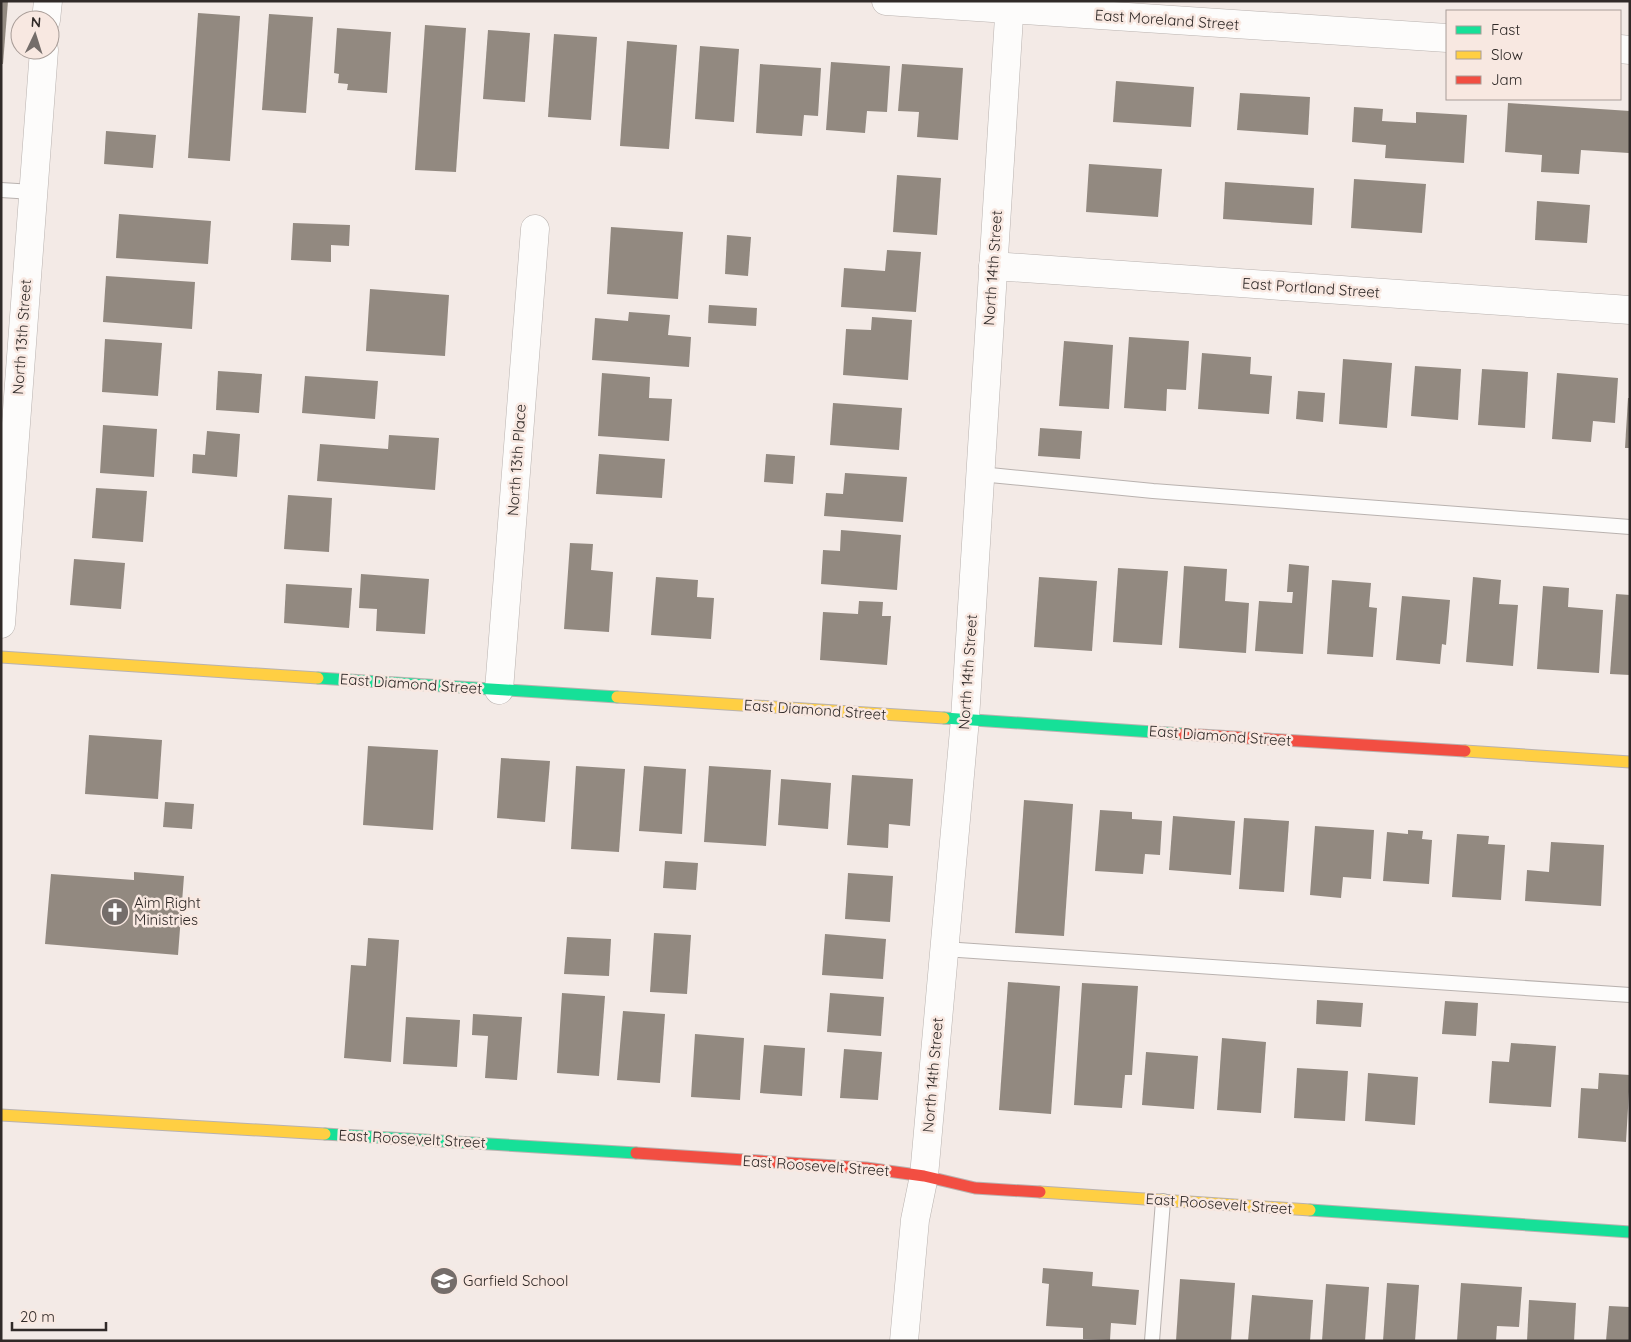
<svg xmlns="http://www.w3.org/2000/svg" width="1631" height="1342" font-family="Quicksand,sans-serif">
<rect width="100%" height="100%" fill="#f3eae6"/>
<!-- building -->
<g fill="#928980">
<path d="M1,1H8L3,64H1Z"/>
<path d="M198,13L240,16L230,161L188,158Z"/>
<path d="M269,14L313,17L306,113L262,110Z"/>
<path d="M425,25L466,28L456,172L415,170Z"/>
<path d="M337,28L391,32L387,93L347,90L348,84L338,83L339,74L334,73Z"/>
<path d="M488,30L530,33L525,102L483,99Z"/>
<path d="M554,34L597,37L591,120L548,117Z"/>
<path d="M627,41L677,45L669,149L620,146Z"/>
<path d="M700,46L739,49L734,122L695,119Z"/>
<path d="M831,62L890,66L887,112L867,111L865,133L826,130Z"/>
<path d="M760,64L821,68L818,116L804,115L802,136L756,133Z"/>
<path d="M902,64L963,68L958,140L917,137L919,112L898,111Z"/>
<path d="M1116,81L1194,87L1191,127L1113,122Z"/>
<path d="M1240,93L1310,97L1308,135L1237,130Z"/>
<path d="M1508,103L1630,111L1629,153L1581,150L1579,174L1541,172L1542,155L1505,152Z"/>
<path d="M1354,107L1383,109L1382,121L1416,123V112L1467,115L1464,163L1385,158L1386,145L1352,142Z"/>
<path d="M106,131L156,135L153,168L104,164Z"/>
<path d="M1089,164L1162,169L1158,217L1086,212Z"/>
<path d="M897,175L941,178L937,235L893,232Z"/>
<path d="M1354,179L1426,184L1422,233L1351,228Z"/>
<path d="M1225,182L1314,188L1312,225L1223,219Z"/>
<path d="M1537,201L1590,205L1587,243L1535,240Z"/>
<path d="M119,214L211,221L208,264L116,258Z"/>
<path d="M293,223L350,225L349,246L331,245V262L291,260Z"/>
<path d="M611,227L683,232L678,299L607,294Z"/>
<path d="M727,235L751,237L748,276L725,274Z"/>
<path d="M887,250L921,252L916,312L841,307L844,268L885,271Z"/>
<path d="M106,276L195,282L192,329L103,322Z"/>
<path d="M370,289L449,295L445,356L366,351Z"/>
<path d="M709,305L757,308L756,326L708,323Z"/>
<path d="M629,312L670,315L668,335L691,337L689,367L592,360L595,318L628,321Z"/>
<path d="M872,317L912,320L908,380L843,375L846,329L871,330Z"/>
<path d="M1129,337L1189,341L1186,390L1167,389L1166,411L1124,408Z"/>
<path d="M105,339L162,343L158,396L102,392Z"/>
<path d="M1064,341L1113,345L1109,409L1059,406Z"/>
<path d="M1202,353L1251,357L1250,374L1272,376L1269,414L1198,409Z"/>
<path d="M1343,359L1392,363L1387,428L1339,424Z"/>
<path d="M1415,366L1461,369L1458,420L1411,416Z"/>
<path d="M1482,369L1528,372L1525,428L1478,425Z"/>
<path d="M218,371L262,374L259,413L216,410Z"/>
<path d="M602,373L650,377L649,398L672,399L669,441L598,436Z"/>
<path d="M1557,373L1618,378L1615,423L1593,421L1591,442L1552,439Z"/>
<path d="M305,376L378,381L375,419L302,413Z"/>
<path d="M1298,391L1325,393L1323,422L1296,419Z"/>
<path d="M1628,398H1630V448H1625Z"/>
<path d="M833,403L902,408L899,450L830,445Z"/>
<path d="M103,425L157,429L154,477L100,473Z"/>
<path d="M1040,428L1082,431L1080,459L1038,456Z"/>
<path d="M207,431L240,434L237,477L192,473L193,454L205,455Z"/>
<path d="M389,435L439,438L435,490L317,481L320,444L388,449Z"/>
<path d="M599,454L665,459L662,498L596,494Z"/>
<path d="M766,454L795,456L793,484L764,482Z"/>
<path d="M845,473L907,477L903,522L824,516L826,493L843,494Z"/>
<path d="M96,488L147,491L143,542L92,538Z"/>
<path d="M288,495L332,498L329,552L284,549Z"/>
<path d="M841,530L901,535L897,590L821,584L823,550L840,551Z"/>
<path d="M570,543L593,544L591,570L613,572L609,632L564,629Z"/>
<path d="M74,559L125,563L121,609L70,605Z"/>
<path d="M1289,564L1309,566L1303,654L1255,651L1259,601L1292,603L1293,592H1287Z"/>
<path d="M1184,566L1227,569L1225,601L1249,603L1246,653L1179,648Z"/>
<path d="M1118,568L1168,571L1162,645L1113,642Z"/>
<path d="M361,574L429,579L425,634L376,631L377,609L359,608Z"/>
<path d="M656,577L698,580L697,597L714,598L711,639L651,635Z"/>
<path d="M1039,577L1097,581L1092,651L1034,647Z"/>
<path d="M1473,577L1501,580L1499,604L1518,605L1513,666L1466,662Z"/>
<path d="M1332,580L1371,583L1369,607L1377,608L1373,657L1327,654Z"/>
<path d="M286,584L352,588L349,628L284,623Z"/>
<path d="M1543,586L1569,588L1568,607L1603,610L1599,673L1537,669Z"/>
<path d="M1616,594L1630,595V675L1610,674Z"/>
<path d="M1402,596L1450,600L1446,645L1442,644L1440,664L1396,660Z"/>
<path d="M859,601L883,602L882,616H891L887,665L820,660L823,612L858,614Z"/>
<path d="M89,735L162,740L158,799L85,794Z"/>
<path d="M368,746L438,750L433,830L363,825Z"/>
<path d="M501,758L550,761L545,822L497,818Z"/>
<path d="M576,766L625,769L619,852L571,849Z"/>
<path d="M644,766L686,769L682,834L639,831Z"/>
<path d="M709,766L771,770L766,846L704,842Z"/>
<path d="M852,775L913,779L910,826L889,824L888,848L847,845Z"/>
<path d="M781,779L831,783L828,829L778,825Z"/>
<path d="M1024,800L1073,804L1064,936L1015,933Z"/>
<path d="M165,802L194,804L192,829L163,827Z"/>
<path d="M1100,810L1132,812V819L1162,821L1160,855L1145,854L1143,874L1095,871Z"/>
<path d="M1173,816L1235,821L1231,875L1169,870Z"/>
<path d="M1244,818L1289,821L1284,892L1239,889Z"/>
<path d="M1315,826L1374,830L1371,879L1343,877L1341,898L1310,895Z"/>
<path d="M1408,830L1423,831L1422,839L1432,840L1429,884L1383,881L1387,832L1408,834Z"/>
<path d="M1457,834L1489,836L1488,844L1505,845L1501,900L1452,897Z"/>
<path d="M1551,842L1604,845L1601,906L1525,901L1527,870L1549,872Z"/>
<path d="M665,861L698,863L696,890L663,888Z"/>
<path d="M134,872L184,876L178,955L45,944L51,874L134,880Z"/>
<path d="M848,873L893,876L890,922L845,919Z"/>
<path d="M654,933L691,935L687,994L650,992Z"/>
<path d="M825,934L886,939L883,979L822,975Z"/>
<path d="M567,937L611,939L609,976L564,974Z"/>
<path d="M368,938L399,940L391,1062L344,1058L351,965L366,966Z"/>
<path d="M1008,982L1060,986L1051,1114L999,1110Z"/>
<path d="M1082,983L1138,986L1132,1075H1125L1122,1108L1074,1105Z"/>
<path d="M562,993L605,996L599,1076L557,1073Z"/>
<path d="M830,993L884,997L881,1036L827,1032Z"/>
<path d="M1317,1000L1363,1003L1361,1027L1316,1024Z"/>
<path d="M1445,1001L1478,1003L1476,1036L1442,1034Z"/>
<path d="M623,1011L665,1014L660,1083L617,1080Z"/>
<path d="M473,1014L522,1017L517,1080L485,1078L488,1036L472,1035Z"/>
<path d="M406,1017L460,1020L457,1067L403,1064Z"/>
<path d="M695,1034L744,1038L740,1100L691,1097Z"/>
<path d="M1222,1038L1266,1042L1261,1113L1217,1110Z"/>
<path d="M1511,1043L1556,1046L1551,1107L1489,1103L1492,1061L1509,1062Z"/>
<path d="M764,1045L805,1048L802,1096L760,1093Z"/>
<path d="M844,1049L882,1052L878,1100L840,1098Z"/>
<path d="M1146,1052L1198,1056L1194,1109L1142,1105Z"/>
<path d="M1297,1068L1348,1071L1345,1121L1294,1118Z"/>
<path d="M1368,1073L1418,1077L1415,1125L1365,1121Z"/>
<path d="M1599,1073L1630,1075L1626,1142L1578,1138L1581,1088L1598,1089Z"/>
<path d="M1043,1268L1093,1272L1092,1286L1139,1290L1136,1325L1111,1323L1110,1340L1083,1339V1328L1046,1326L1049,1284L1042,1283Z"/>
<path d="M1180,1279L1235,1283L1231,1341H1176Z"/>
<path d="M1387,1283L1419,1285L1415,1341H1383Z"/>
<path d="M1461,1283L1522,1287L1519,1327L1497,1326L1496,1341H1457Z"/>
<path d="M1326,1284L1369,1287L1365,1341H1322Z"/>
<path d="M1252,1295L1313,1300L1310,1341H1248Z"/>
<path d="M1529,1300L1576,1303L1574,1341H1527Z"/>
<path d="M1609,1306L1630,1307V1341H1606Z"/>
</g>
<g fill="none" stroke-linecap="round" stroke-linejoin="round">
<defs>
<g id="lane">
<path d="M1,190L33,192"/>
<path d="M980,474L1153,491L1630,527"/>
<path d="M944,949L1630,995"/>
<path d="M1152,1341L1163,1201"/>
</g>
<g id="street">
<path d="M886,1L1447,38"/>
<path d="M46,20L48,1"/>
<path d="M1620,49L1630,50"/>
<path d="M993,266L1630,310"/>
<path d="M1,624L44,50"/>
<path d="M499,690L535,229"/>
<path d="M904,1341L915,1220L924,1176L965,719L1010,1"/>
</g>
<g id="fast">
<path d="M318,678L617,697"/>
<path d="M944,718L1183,734"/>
<path d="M325,1134L636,1153"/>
<path d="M1310,1210L1630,1232"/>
</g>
<g id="slow">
<path d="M1,657L318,678"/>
<path d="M617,697L944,718"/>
<path d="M1465,751L1630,762"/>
<path d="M1,1115L325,1134"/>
<path d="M1040,1192L1310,1210"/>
</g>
<g id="jam">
<path d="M1183,734L1465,751"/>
<path d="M636,1153L866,1168L924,1176L975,1188L1040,1192"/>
</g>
</defs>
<!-- lane casing -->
<use href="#lane" stroke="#b9b2af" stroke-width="16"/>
<!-- street casing -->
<use href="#street" stroke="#b9b2af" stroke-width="29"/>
<!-- fast casing -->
<use href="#fast" stroke="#b9b2af" stroke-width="13"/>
<!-- slow casing -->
<use href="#slow" stroke="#b9b2af" stroke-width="13"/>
<!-- jam casing -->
<use href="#jam" stroke="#b9b2af" stroke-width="13"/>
<!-- lane -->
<use href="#lane" stroke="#fdfcfb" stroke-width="14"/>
<!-- street -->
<use href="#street" stroke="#fdfcfb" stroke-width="28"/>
<!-- fast -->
<use href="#fast" stroke="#16e098" stroke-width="11"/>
<!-- slow -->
<use href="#slow" stroke="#ffcf43" stroke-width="11"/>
<!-- jam -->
<use href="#jam" stroke="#f24e42" stroke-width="11"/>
</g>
<!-- icons -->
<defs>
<symbol id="church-disc" viewBox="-11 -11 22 22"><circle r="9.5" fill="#746d6a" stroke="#f8e8e1"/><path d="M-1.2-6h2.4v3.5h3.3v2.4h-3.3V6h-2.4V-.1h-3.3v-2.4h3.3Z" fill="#fff"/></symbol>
<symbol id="school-disc" viewBox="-11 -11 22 22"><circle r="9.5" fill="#746d6a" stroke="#f8e8e1"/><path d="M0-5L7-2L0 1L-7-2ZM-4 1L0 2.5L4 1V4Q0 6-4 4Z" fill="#fff"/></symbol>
</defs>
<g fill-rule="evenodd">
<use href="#church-disc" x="99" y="896" width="32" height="32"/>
<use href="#school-disc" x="428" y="1265" width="32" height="32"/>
</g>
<g text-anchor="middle" stroke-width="5" stroke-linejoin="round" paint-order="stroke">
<!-- street labels -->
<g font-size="15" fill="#302a28" stroke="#f8e8e1">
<text transform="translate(1167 20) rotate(4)" y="5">East Moreland Street</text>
<text transform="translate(993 268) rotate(-86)" y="5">North 14th Street</text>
<text transform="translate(1311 288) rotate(4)" y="5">East Portland Street</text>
<text transform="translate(22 337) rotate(-86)" y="5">North 13th Street</text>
<text transform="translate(517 460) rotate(-86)" y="5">North 13th Place</text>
<text transform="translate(968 672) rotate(-86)" y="5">North 14th Street</text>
<text transform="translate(411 684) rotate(4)" y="5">East Diamond Street</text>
<text transform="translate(815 710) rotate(4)" y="5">East Diamond Street</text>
<text transform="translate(1220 736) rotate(4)" y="5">East Diamond Street</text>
<text transform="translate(933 1075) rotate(-85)" y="5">North 14th Street</text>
<text transform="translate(412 1139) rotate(3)" y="5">East Roosevelt Street</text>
<text transform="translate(816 1166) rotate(4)" y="5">East Roosevelt Street</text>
<text transform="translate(1219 1204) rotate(4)" y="5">East Roosevelt Street</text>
</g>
<!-- poi labels -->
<g font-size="15" fill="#302a28" stroke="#f8e8e1" text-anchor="start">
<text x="134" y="908">Aim Right<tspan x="134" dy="17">Ministries</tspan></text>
<text x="463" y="1286">Garfield School</text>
</g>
</g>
<!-- border -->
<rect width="1631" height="1342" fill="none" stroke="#302a28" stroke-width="5"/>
<!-- legend -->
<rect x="1446" y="10" width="175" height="90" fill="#f8e8e1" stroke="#a89c97"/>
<rect x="1456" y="26" width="25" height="8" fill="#16e098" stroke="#a89c97"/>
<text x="1491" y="35" font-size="15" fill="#302a28">Fast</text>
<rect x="1456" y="51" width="25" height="8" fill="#ffcf43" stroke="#a89c97"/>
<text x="1491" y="60" font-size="15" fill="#302a28">Slow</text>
<rect x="1456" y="76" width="25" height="8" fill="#f24e42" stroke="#a89c97"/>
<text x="1491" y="85" font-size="15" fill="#302a28">Jam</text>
<!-- north arrow -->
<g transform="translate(35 35) rotate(4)"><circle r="24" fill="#f8e8e1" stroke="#a89c97"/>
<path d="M0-4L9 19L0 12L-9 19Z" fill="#746d6a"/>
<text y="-8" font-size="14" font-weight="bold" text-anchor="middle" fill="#302a28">N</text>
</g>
<!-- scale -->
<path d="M12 1322v8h94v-8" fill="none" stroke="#302a28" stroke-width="2.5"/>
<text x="20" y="1322" font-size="15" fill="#302a28" stroke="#f8e8e1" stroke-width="4" paint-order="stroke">20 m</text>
</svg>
